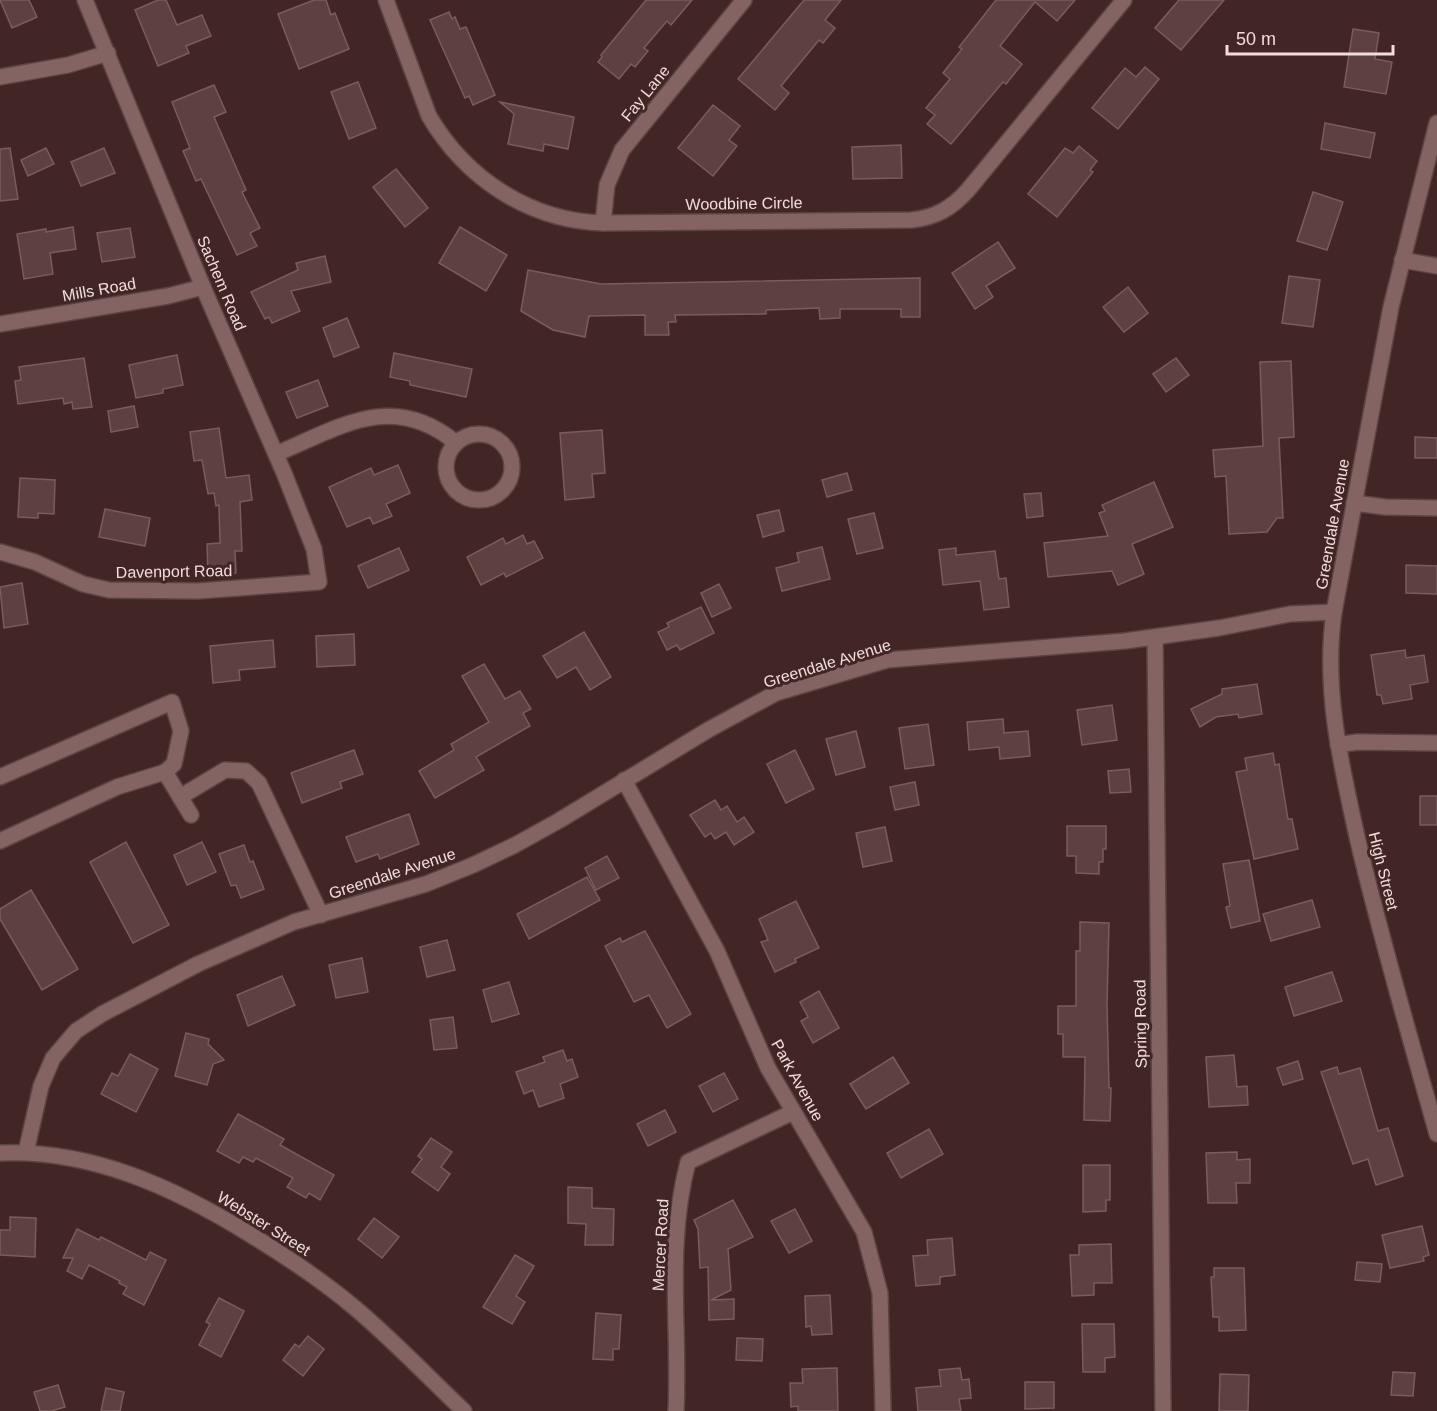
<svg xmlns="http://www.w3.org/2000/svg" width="1437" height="1411" font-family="Helvetica,sans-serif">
<rect width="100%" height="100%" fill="#422626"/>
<!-- building -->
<g fill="#5e4040" stroke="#7b5b5b" stroke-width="1.5">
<path d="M0,0H29L37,17L12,28Z"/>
<path d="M158,0H166L177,25L202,15L211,36L186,46L189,53L158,66L135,10Z"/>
<path d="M314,0H326L331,15L335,13L349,49L299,69L278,14Z"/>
<path d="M646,0H692L671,25L667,21L644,48L648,51L635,67L631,64L619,79L598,62L602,57L601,55Z"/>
<path d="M804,0H841L825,20L835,28L823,43L819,40L781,86L789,93L775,110L738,79Z"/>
<path d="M996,0H1075L1057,21L1035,2L1000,46L1022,64L1006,84L1003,82L951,144L927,124L935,115L926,108L950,79L943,73L962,49L959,47Z"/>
<path d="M1179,0H1224L1181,50L1155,28Z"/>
<path d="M449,12L452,19L455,17L460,29L466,27L495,95L473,105L469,96L465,98L430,20Z"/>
<path d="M1353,29L1379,33L1375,59L1392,62L1386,94L1344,87Z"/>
<path d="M1145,67L1159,79L1118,129L1092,108L1125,68L1136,77Z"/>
<path d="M358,82L376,128L349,139L331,92Z"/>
<path d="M214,85L226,112L214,117L246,190L242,192L260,228L250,233L257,246L237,255L201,179L196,181L183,151L190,148L172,102Z"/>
<path d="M500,102L574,117L568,149L544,144L543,151L508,144L514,114Z"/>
<path d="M713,105L740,126L729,140L737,146L713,176L678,148Z"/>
<path d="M1325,123L1375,133L1370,158L1321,149Z"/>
<path d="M901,145L902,178L853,179L852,147Z"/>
<path d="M1079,146L1097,161L1090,170L1093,172L1057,217L1028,194L1065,148L1073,153Z"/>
<path d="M10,148L18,199L0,201V149Z"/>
<path d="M46,148L54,164L28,176L21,160Z"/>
<path d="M104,148L115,173L81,186L71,162Z"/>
<path d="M396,169L428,208L405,227L373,187Z"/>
<path d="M1313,192L1343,202L1327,250L1297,241Z"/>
<path d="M73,227L76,249L50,253L53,274L24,279L17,234L46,229V232Z"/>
<path d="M460,227L507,255L486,291L439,263Z"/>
<path d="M130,228L135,257L102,262L97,233Z"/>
<path d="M998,242L1015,268L986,286L993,297L975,309L952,273Z"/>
<path d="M325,256L331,282L291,291L300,311L272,323L269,317L265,319L251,292L298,270L296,263Z"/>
<path d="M528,270L601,284L920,278V317H901V309H840V318L820,319L819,308L766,310V314L675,315L676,322H668L669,335H645V315L589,316L585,337L553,330L521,311Z"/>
<path d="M1289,276L1320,280L1313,327L1282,323Z"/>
<path d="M1128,287L1148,313L1124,332L1103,307Z"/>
<path d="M347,318L359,347L334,357L323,328Z"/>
<path d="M394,353L472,369L466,397L410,385V381L390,377Z"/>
<path d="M177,355L183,385L163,389V393L136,398L129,365Z"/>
<path d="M84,358L92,407L73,409L72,402L64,404L63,398L18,404L15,381L21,380L19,367Z"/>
<path d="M1176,358L1189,375L1166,392L1153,374Z"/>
<path d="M1291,361L1294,437L1279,438L1283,518H1277L1267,532L1229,534L1226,476L1215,477L1213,450L1263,446L1260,362Z"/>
<path d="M318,380L328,406L297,418L286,392Z"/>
<path d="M134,406L138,427L111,432L108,411Z"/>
<path d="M219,428L226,478L249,475L252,500L240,502L242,551H235L236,573L208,574L207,544L220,543L219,505L216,506L214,493L208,494L202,460L194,461L190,432Z"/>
<path d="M602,430L605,473L592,474L594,497L565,500L560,433Z"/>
<path d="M1415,437L1437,438V458H1415Z"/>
<path d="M398,465L410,493L386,504L392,516L373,524L370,517L347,527L329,487L371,468L374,475Z"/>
<path d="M847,473L852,490L827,497L822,480Z"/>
<path d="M20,478L55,480L54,514L38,513V518L18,517Z"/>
<path d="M1154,482L1173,527L1132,544L1144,574L1118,585L1112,571L1048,577L1044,543L1108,536L1099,513L1105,511L1102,505Z"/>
<path d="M1041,493L1043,516L1027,518L1024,494Z"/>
<path d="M105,509L150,518L145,546L99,537Z"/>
<path d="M779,510L784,531L763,537L757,515Z"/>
<path d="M874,513L883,548L857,554L848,519Z"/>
<path d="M523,535L527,544L534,541L543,558L506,577L504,573L481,585L467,557L503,538L506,544Z"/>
<path d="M822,547L830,579L782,591L776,568L799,562L797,553Z"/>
<path d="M399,548L409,570L368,588L358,566Z"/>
<path d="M956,548V555L995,551L999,579L1006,578L1009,607L984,610L980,581L943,585L939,550Z"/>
<path d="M1406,565L1437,566V594L1406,593Z"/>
<path d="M22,583L28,624L4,628L0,587Z"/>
<path d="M719,584L731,608L712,617L701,593Z"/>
<path d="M701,607L714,633L680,650L677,645L667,650L658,632L669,627L667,623Z"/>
<path d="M584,632L611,677L590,690L576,667L557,678L543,656Z"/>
<path d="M354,634L355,665L317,667L316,636Z"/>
<path d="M273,640L275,667L239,670L240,680L213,683L210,646Z"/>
<path d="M1405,650L1406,658L1424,655L1428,682L1410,685L1412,699L1383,704L1381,695H1377L1371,655Z"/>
<path d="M484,664L505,699L520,691L531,709L523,713L530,726L476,757L484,770L435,798L419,771L454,750L451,744L489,722L462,676Z"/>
<path d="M1257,684L1262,714L1239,718L1238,714L1216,717L1200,727L1191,709L1222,694V689Z"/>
<path d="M1112,705L1117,740L1082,745L1077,710Z"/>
<path d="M1003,719L1004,733L1028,731L1030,756L1000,759L999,747L969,750L967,722Z"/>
<path d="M928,724L934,765L905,769L899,728Z"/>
<path d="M856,731L865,767L836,775L826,739Z"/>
<path d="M354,750L363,774L340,782L342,788L302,803L291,773Z"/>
<path d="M795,750L814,789L786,803L767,764Z"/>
<path d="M1273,753L1275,765L1279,764L1288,819H1292L1298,849L1254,859L1236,772L1247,770L1245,758Z"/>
<path d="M1129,769L1131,792L1110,793L1108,771Z"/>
<path d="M915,782L919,805L895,810L890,787Z"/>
<rect x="1420" y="796" width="17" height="29"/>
<path d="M715,800L721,810L727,806L737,822L744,817L754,832L734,845L726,832L715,839L711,833L705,837L690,815Z"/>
<path d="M409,814L419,844L380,859L378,854L356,862L346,837Z"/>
<path d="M1067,826H1106V849H1103V862H1099V874L1076,873V856H1067Z"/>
<path d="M885,827L892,861L863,867L856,833Z"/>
<path d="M126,842L169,925L133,943L90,862Z"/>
<path d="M202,842L216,872L187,885L174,855Z"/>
<path d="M244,845L250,862L253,861L264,889L241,898L236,885L231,886L219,854Z"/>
<path d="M607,856L619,878L596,890L585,868Z"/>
<path d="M1249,860L1260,921L1231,928L1226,907L1230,906L1223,864Z"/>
<path d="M587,877L600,900L529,939L517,914Z"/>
<path d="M31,890L78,969L42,990L0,919V909Z"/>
<path d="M1312,900L1320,927L1271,941L1263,914Z"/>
<path d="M796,901L819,948L795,959L796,962L775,972L761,942L768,940L759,919Z"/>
<path d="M1080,922L1109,923L1107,1005L1109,1088H1111L1110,1121L1084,1120L1085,1057H1063V1034H1058V1006H1076V951H1080Z"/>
<path d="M645,931L691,1014L667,1028L649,995L634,1002L605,946L620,938L622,942Z"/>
<path d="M447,940L455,970L427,977L420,947Z"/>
<path d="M362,958L368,992L336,998L329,965Z"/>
<path d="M1332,972L1342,1001L1294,1016L1285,987Z"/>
<path d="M282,976L295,1005L248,1026L237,995Z"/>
<path d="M509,982L519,1014L492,1022L483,990Z"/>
<path d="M819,991L839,1028L813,1043L801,1021L808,1017L800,1002Z"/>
<path d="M453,1017L457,1048L434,1050L430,1020Z"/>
<path d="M186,1033L209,1039L208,1044L224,1060L213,1064L207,1085L175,1076Z"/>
<path d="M563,1050L567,1061L572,1059L578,1077L560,1084L564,1098L539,1107L533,1090L524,1094L516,1072L545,1062L543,1057Z"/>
<path d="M130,1054L158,1069L136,1112L101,1094L112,1073L118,1076Z"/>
<path d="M1234,1055L1237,1087L1247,1086L1248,1105L1209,1107L1206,1057Z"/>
<path d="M893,1057L909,1083L866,1109L850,1084Z"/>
<path d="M1298,1061L1303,1079L1283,1085L1277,1068Z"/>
<path d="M1337,1067L1339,1074L1360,1068L1378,1131L1388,1128L1403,1176L1376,1185L1368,1159L1353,1164L1321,1072Z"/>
<path d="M724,1073L738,1099L713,1112L699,1086Z"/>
<path d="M665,1110L676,1132L648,1146L637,1124Z"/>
<path d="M238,1114L284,1139L280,1145L334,1175L320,1200L309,1193L306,1198L287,1187L293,1178L256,1158L253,1162L243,1157L239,1163L217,1151Z"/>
<path d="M929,1129L943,1154L901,1178L887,1153Z"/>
<path d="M431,1138L452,1152L441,1167L450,1174L438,1191L412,1172L422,1159L418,1156Z"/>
<path d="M1237,1152V1160L1250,1159V1183H1236L1237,1203H1208L1206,1153Z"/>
<path d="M1083,1165H1110V1200H1106V1211L1083,1212Z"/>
<path d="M568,1187L592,1188V1208L614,1209L613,1245H585L586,1224L568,1223Z"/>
<path d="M733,1200L753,1237L728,1249L731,1290L711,1300L734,1299V1319L709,1320L708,1267L700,1268L698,1229L694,1220Z"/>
<path d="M795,1209L812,1241L789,1253L771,1221Z"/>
<path d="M10,1217L36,1218L35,1257L0,1255V1230H10Z"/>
<path d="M374,1218L399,1237L382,1258L358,1239Z"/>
<path d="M1422,1226L1429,1255L1423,1257L1424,1261L1390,1268L1382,1235Z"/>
<path d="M77,1229L99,1240L101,1237L146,1260L150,1252L166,1260L144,1305L123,1294L127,1287L119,1283L120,1281L89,1265L82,1279L67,1271L73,1258H63Z"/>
<path d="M952,1238L955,1275L940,1277V1284L916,1286L913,1256L928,1255L927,1240Z"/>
<path d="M1111,1244L1112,1283H1094V1295L1072,1296L1070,1255H1079V1245Z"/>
<path d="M515,1255L534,1266L516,1296L525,1302L512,1324L483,1307Z"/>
<path d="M1357,1262L1382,1264L1380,1282L1355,1280Z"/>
<path d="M1214,1268H1244L1246,1330L1219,1331V1317H1213L1211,1277H1214Z"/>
<path d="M830,1295L832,1334L812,1335L811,1326L806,1327L805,1296Z"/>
<path d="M219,1298L244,1311L221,1357L199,1345L210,1324L206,1322Z"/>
<path d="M596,1313L621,1315L619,1349H613V1360L593,1359Z"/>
<path d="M1082,1324H1114L1115,1357L1105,1358V1372H1083Z"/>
<path d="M308,1336L324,1349L303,1376L283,1360L295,1344L299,1347Z"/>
<path d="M737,1338L763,1339L762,1361L736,1360Z"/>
<path d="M837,1368L838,1411H798V1406L791,1407L790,1383H803L802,1369Z"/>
<path d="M960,1368L962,1380L969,1379L971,1398L959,1399L961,1411H918L916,1388L941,1386L939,1370Z"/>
<path d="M1393,1372L1415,1373L1413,1396L1391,1395Z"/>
<path d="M1220,1374L1249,1375L1248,1411H1219Z"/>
<path d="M1025,1382H1054V1408L1025,1409Z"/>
<path d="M58,1385L65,1407L51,1411H40L34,1392Z"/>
<path d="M106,1388L124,1392L120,1411H101Z"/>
</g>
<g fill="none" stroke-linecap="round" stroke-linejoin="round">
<defs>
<g id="minor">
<path d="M386,0L429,116C466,179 530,221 603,223L911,220C935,218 952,208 968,190L1124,0"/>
<path d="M0,77L68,65L108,53"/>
<path d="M1437,123L1391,307L1334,612C1323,689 1341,765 1358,841C1381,939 1410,1037 1437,1134"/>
<path d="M603,223L607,185L622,150L744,0"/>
<path d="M1402,260L1437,266"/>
<path d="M0,324L168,296L203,287"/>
<circle cx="479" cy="467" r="33"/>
<path d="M276,454C340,427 392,391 455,442"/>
<path d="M1354,503L1385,507L1437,508"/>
<path d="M0,552L35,562L83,584L109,590L198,591L319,582L314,549L284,473L203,287L85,0"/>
<path d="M1155,637L1163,1411"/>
<path d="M1338,745L1357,742L1437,743"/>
<path d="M165,772L191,815"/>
<path d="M0,777L172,702L181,731L174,764L165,772L117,787L0,841"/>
<path d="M624,780L717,951L768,1068L864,1232L880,1293L883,1411"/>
<path d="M180,797L225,770L246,771L259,783L321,915"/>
<path d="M26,1152L41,1086L53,1058L76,1031L102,1014L198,964L294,922L426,884L473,865L515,845L560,820L708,730L776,693L887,660L1125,641L1219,628L1290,614L1334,612"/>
<path d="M0,1153C91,1149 175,1188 251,1235C287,1257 323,1281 355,1308C393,1340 428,1377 464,1411"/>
<path d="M676,1411C680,1327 666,1245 688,1162L793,1112"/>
</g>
</defs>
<!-- minor casing -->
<use href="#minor" stroke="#5b4444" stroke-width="18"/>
<!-- minor -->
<use href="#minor" stroke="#846363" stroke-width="15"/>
</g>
<g text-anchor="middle" stroke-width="6" stroke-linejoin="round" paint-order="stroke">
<!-- street labels -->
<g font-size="16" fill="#f0dddc" stroke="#422626">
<text transform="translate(645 93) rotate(-51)" y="6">Fay Lane</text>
<text transform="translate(744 203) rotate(-1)" y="6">Woodbine Circle</text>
<text transform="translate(222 283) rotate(67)" y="6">Sachem Road</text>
<text transform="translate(99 289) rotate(-10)" y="6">Mills Road</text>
<text transform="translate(1332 524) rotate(-80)" y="6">Greendale Avenue</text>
<text transform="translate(174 571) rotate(-1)" y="6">Davenport Road</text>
<text transform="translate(827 663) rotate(-17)" y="6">Greendale Avenue</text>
<text transform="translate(1384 871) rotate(76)" y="6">High Street</text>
<text transform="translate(392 873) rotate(-18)" y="6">Greendale Avenue</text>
<text transform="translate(1140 1024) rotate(-91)" y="6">Spring Road</text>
<text transform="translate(798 1080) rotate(61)" y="6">Park Avenue</text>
<text transform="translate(264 1223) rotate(32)" y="6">Webster Street</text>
<text transform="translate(660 1245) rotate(-87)" y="6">Mercer Road</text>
</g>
</g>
<!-- scale -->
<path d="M1227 45v9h166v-9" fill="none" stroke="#f0dddc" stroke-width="3"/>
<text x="1236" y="45" font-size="18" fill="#f0dddc" stroke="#422626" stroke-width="4.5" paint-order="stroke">50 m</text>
</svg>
